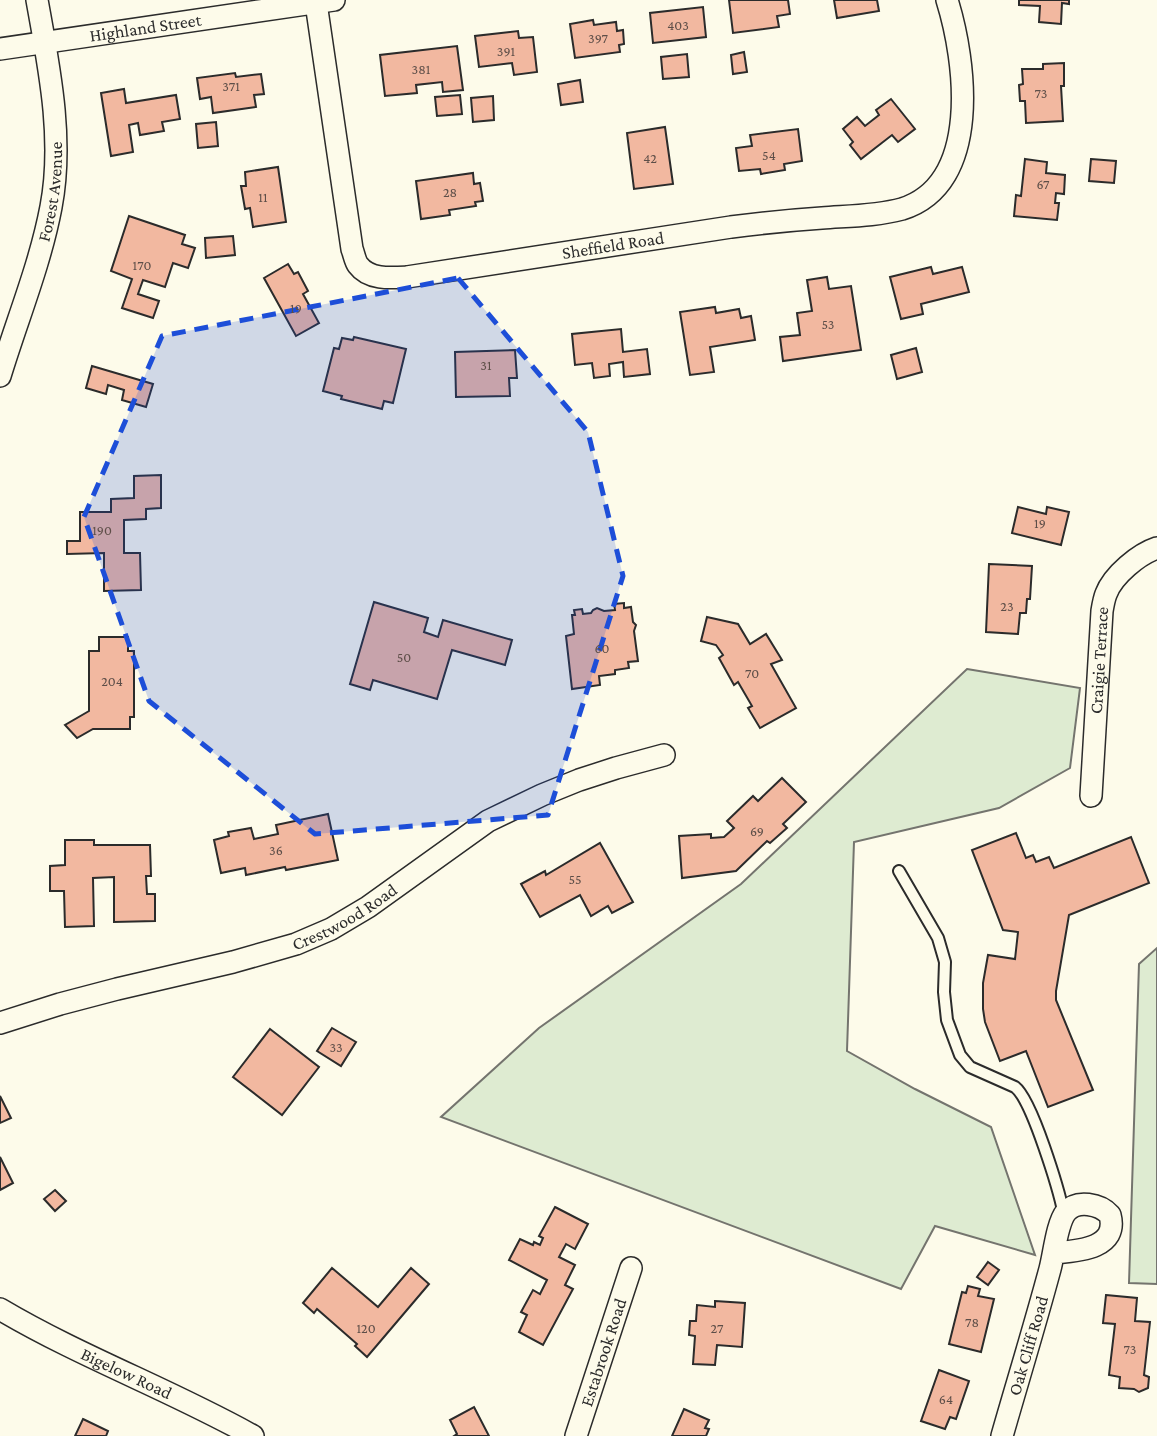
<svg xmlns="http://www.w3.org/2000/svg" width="1157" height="1436" font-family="'Crimson Pro',serif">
<rect width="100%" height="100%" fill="#fdfbea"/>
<!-- green -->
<g fill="#deebd1" stroke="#74746e" stroke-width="2">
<path d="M967,669L1080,688L1070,768L999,808L854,842L847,1051L915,1089L991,1127L1035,1255L935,1226L901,1289L441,1117L539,1028L741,884Z"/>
<path d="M1157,948V1284L1129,1283L1139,964Z"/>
</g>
<!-- building -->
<g fill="#f2b8a0" stroke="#2b2b2b" stroke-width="2">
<path d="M729,0H788L790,14L777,16L779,27L733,33Z"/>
<path d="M834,0H877L879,11L837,18Z"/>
<path d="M1019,0H1069V4L1062,3L1061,24L1039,22L1040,6L1019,5Z"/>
<path d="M703,7L706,37L653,43L650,13Z"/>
<path d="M593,20L594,25L616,22L617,31L623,30L624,44L619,45L620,52L575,58L570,24Z"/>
<path d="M518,31L519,38L533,37L537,72L514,75L512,63L479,67L475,36Z"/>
<path d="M457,46L463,90L443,92L442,82L416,85L417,93L385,96L380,55Z"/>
<path d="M744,52L747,72L733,74L731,55Z"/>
<path d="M687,54L689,77L663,79L661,57Z"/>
<path d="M1064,63V86H1061L1063,121L1026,123L1025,101H1020L1019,85L1023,84L1022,69H1043V64Z"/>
<path d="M235,73L236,77L261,74L264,94L254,95L256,107L213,113L211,97L200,99L197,78Z"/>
<path d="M580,80L583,102L561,105L558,84Z"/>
<path d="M124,89L126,103L176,95L180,119L162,122L164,131L140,135L138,123L129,125L133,152L111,156L101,93Z"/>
<path d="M460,95L462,114L437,116L435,97Z"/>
<path d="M493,96L494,120L473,122L471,98Z"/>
<path d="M891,99L915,129L898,142L892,135L861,159L850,145L853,142L843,129L857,117L865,126L879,115L876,110Z"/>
<path d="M216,122L218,146L198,148L196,124Z"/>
<path d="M665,127L673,184L634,189L627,133Z"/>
<path d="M798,129L802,161L784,164L785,170L761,174L760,169L739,171L736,148L752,146L750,135Z"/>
<path d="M1025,159L1047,162L1046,173L1065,175L1064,194L1056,193L1055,203H1059L1057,220L1014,216L1016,195L1021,196Z"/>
<path d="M1091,159L1116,161L1114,183L1089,181Z"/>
<path d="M278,167L286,222L253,227L250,208L245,209L241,186H246L245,172Z"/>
<path d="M473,173L474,184L480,183L483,201L475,202L476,206L449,210L450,215L421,219L416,181Z"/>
<path d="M129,216L185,235L182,244L195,248L188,268L173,263L165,287L143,280L138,294L159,301L153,318L122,308L132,279L111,271Z"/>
<path d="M233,236L235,255L206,258L205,238Z"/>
<path d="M288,264L294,274L298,272L308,291L303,294L319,323L296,336L264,278Z"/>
<path d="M931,267L933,274L962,267L969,292L921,304L923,314L901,319L890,277Z"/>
<path d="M827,277L829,289L851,286L861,350L783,361L780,337L800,335L797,313L812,311L807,280Z"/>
<path d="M715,307L716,313L739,309L741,318L751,316L755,340L710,347L714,372L690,375L680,312Z"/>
<path d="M621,329L623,352L647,349L650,374L624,377L623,362L609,364L610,376L594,378L592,363L575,365L572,334Z"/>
<path d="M354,337L406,349L393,403L384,401L382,409L341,399L342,396L323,391L334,348L339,349L342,338L353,340Z"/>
<path d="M916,348L922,372L897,379L891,355Z"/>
<path d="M515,350L517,378H509L510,396L456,397L455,352Z"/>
<path d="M92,366L153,384L146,407L122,400L124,390L108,385L106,394L86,388Z"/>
<path d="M161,475V508L146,509V519L124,520V553H140L141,590L104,591V553L67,554V541H80V512H111V499L134,498V476Z"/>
<path d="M1018,507L1046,514L1047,507L1069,512L1061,545L1012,533Z"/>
<path d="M989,564L1032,566L1030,599H1027L1026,613H1020L1018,634L986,632Z"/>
<path d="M374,602L428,618L424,632L438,637L443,620L512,640L505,665L452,650L437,699L373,680L370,690L350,684Z"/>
<path d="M624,603V608L631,607L633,622L636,625L634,631L638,661L628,662L629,668L615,670V674L599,676L600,685L572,689L566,636L574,634L572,615H575L574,610L582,609L583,614L591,613L593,610L597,608L604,611L615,610L614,604Z"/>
<path d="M707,617L738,624L750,644L766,634L782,660L771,664L796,708L760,728L748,708L752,706L738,682L734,685L719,658L723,655L716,645L701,641Z"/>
<path d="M99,637H128V651H134V717H130V729H93L77,738L65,725L89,711V651H99Z"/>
<path d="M782,778L806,802L783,824L787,828L770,843L767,841L736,871L682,878L679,836L711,834V838L724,837L734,828L727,821L753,796L758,801Z"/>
<path d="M328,814L338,860L286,870L285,867L246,875L245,868L221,873L214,840L229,836L228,832L251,828L254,839L278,834L276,825Z"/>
<path d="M1016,833L1026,858L1033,855L1036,862L1049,857L1054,868L1131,837L1149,883L1069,915L1056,991V1000L1093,1090L1048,1107L1026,1051L1000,1061L985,1022L983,1009V983L988,955L1015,959L1018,932L1003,930L972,850Z"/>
<path d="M65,840H94V845H150L151,876H146L147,894H155V921L114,922V877L93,878L94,926L65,927L64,891H50V866L65,865Z"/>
<path d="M600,843L633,902L612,913L608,906L591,916L580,895L540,917L521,884L545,871L546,875Z"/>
<path d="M332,1028L356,1042L341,1066L317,1051Z"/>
<path d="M270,1029L319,1067L282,1115L233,1077Z"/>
<path d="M0,1096L11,1118L0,1123Z"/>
<path d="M0,1157L13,1183L0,1190Z"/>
<path d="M55,1190L66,1201L55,1211L44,1199Z"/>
<path d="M555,1207L588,1224L575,1249L566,1244L559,1257L575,1265L565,1285L573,1289L543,1345L519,1332L527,1315L521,1312L533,1290L540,1294L547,1280L509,1260L520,1239L533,1245L534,1242L540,1245L543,1238L539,1236Z"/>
<path d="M988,1262L999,1270L988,1285L977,1277Z"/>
<path d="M332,1268L378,1307L411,1268L429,1284L367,1357L355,1346L357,1344L317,1309L314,1313L303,1303Z"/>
<path d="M968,1286L980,1289L978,1296L994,1299L981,1352L949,1344L962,1292L966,1293Z"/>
<path d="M1106,1295L1137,1298L1135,1321L1150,1322L1144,1375L1149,1377L1148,1388L1139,1392L1134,1389L1119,1388L1120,1377L1109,1375L1115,1324L1103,1323Z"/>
<path d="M715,1301L745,1303L742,1347L717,1345L715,1365L693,1364L695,1336L689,1335L690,1321H696L697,1305L715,1307Z"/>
<path d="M939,1370L969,1381L956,1419L950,1417L945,1429L921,1421Z"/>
<path d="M474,1407L489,1436H454L457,1434L450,1420Z"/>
<path d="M684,1409L709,1420L705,1428L709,1429L706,1436H672Z"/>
<path d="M83,1419L108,1431L106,1436H75Z"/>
</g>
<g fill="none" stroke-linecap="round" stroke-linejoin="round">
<defs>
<path id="lane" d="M899,871L938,938L945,962L944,992L947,1020L960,1055L970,1067L1015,1087C1032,1100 1059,1190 1064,1215"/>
<g id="street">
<path id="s1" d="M316,3L352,249C354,254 355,261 358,265C369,280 391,278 407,277L731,227C762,223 792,220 822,218C848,216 876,216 902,209C982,184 966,61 947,0"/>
<path id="s2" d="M0,49L334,0"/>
<path id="s3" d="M0,376C17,320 40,265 51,207C64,139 49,67 37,0"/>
<path id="s4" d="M1091,796L1102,611C1103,605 1104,599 1106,594C1113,575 1139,554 1157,548"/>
<path id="s5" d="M0,1023L60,1004L117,989L233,962L296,944L331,929L368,907L488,821L542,795L579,780L616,768L664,755"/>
<path id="s6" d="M0,1309C81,1357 171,1390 253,1436"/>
<path id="s7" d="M576,1436L631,1268"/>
<path id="s8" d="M1002,1436C1018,1380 1035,1325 1050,1269C1054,1254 1057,1223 1066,1212C1077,1199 1100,1204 1110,1215C1119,1249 1077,1251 1054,1253"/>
</g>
</defs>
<!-- lane casing -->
<use href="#lane" stroke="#2b2b2b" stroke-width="14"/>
<!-- street casing -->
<use href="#street" stroke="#2b2b2b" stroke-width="24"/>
<!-- lane -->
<use href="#lane" stroke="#fdfbea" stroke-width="10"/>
<!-- street -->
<use href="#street" stroke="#fdfbea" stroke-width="21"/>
</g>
<!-- marked area -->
<path fill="#1d4ed8" fill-opacity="0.2" stroke="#1d4ed8" stroke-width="5" stroke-dasharray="14 9" stroke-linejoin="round" d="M458,278L588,432L623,576L548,815L315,834L149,701L84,517L162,336Z"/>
<g text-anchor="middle" stroke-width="5" stroke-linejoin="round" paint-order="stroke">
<!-- number labels -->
<g font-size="14" fill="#5d4e48">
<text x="678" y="30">403</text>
<text x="598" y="43">397</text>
<text x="506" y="56">391</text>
<text x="421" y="74">381</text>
<text x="231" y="91">371</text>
<text x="1041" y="98">73</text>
<text x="769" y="160">54</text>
<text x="650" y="163">42</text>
<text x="1043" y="189">67</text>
<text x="450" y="197">28</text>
<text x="263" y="202">11</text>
<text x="142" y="270">170</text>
<text x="296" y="313">19</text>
<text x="828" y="329">53</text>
<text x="486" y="370">31</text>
<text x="1040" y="528">19</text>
<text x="102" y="535">190</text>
<text x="1007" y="611">23</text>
<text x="602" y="653">60</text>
<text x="404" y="662">50</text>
<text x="752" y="678">70</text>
<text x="112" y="686">204</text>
<text x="757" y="836">69</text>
<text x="276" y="855">36</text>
<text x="575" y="884">55</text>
<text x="336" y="1052">33</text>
<text x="972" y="1327">78</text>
<text x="366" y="1333">120</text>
<text x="717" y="1333">27</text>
<text x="1130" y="1354">73</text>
<text x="946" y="1404">64</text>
</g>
<!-- street labels -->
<g font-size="18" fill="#2b2b2b" stroke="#fdfbea">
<text dy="6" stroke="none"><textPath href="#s2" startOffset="147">Highland Street</textPath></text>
<text dy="6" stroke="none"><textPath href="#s3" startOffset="192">Forest Avenue</textPath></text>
<text dy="6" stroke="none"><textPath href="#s1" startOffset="527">Sheffield Road</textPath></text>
<text dy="6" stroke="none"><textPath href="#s4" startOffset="136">Craigie Terrace</textPath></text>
<text dy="6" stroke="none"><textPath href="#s5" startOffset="362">Crestwood Road</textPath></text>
<text dy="6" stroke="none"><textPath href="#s8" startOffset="94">Oak Cliff Road</textPath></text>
<text dy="6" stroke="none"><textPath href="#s7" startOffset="88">Estabrook Road</textPath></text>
<text dy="6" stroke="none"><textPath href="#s6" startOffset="142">Bigelow Road</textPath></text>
</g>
</g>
</svg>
